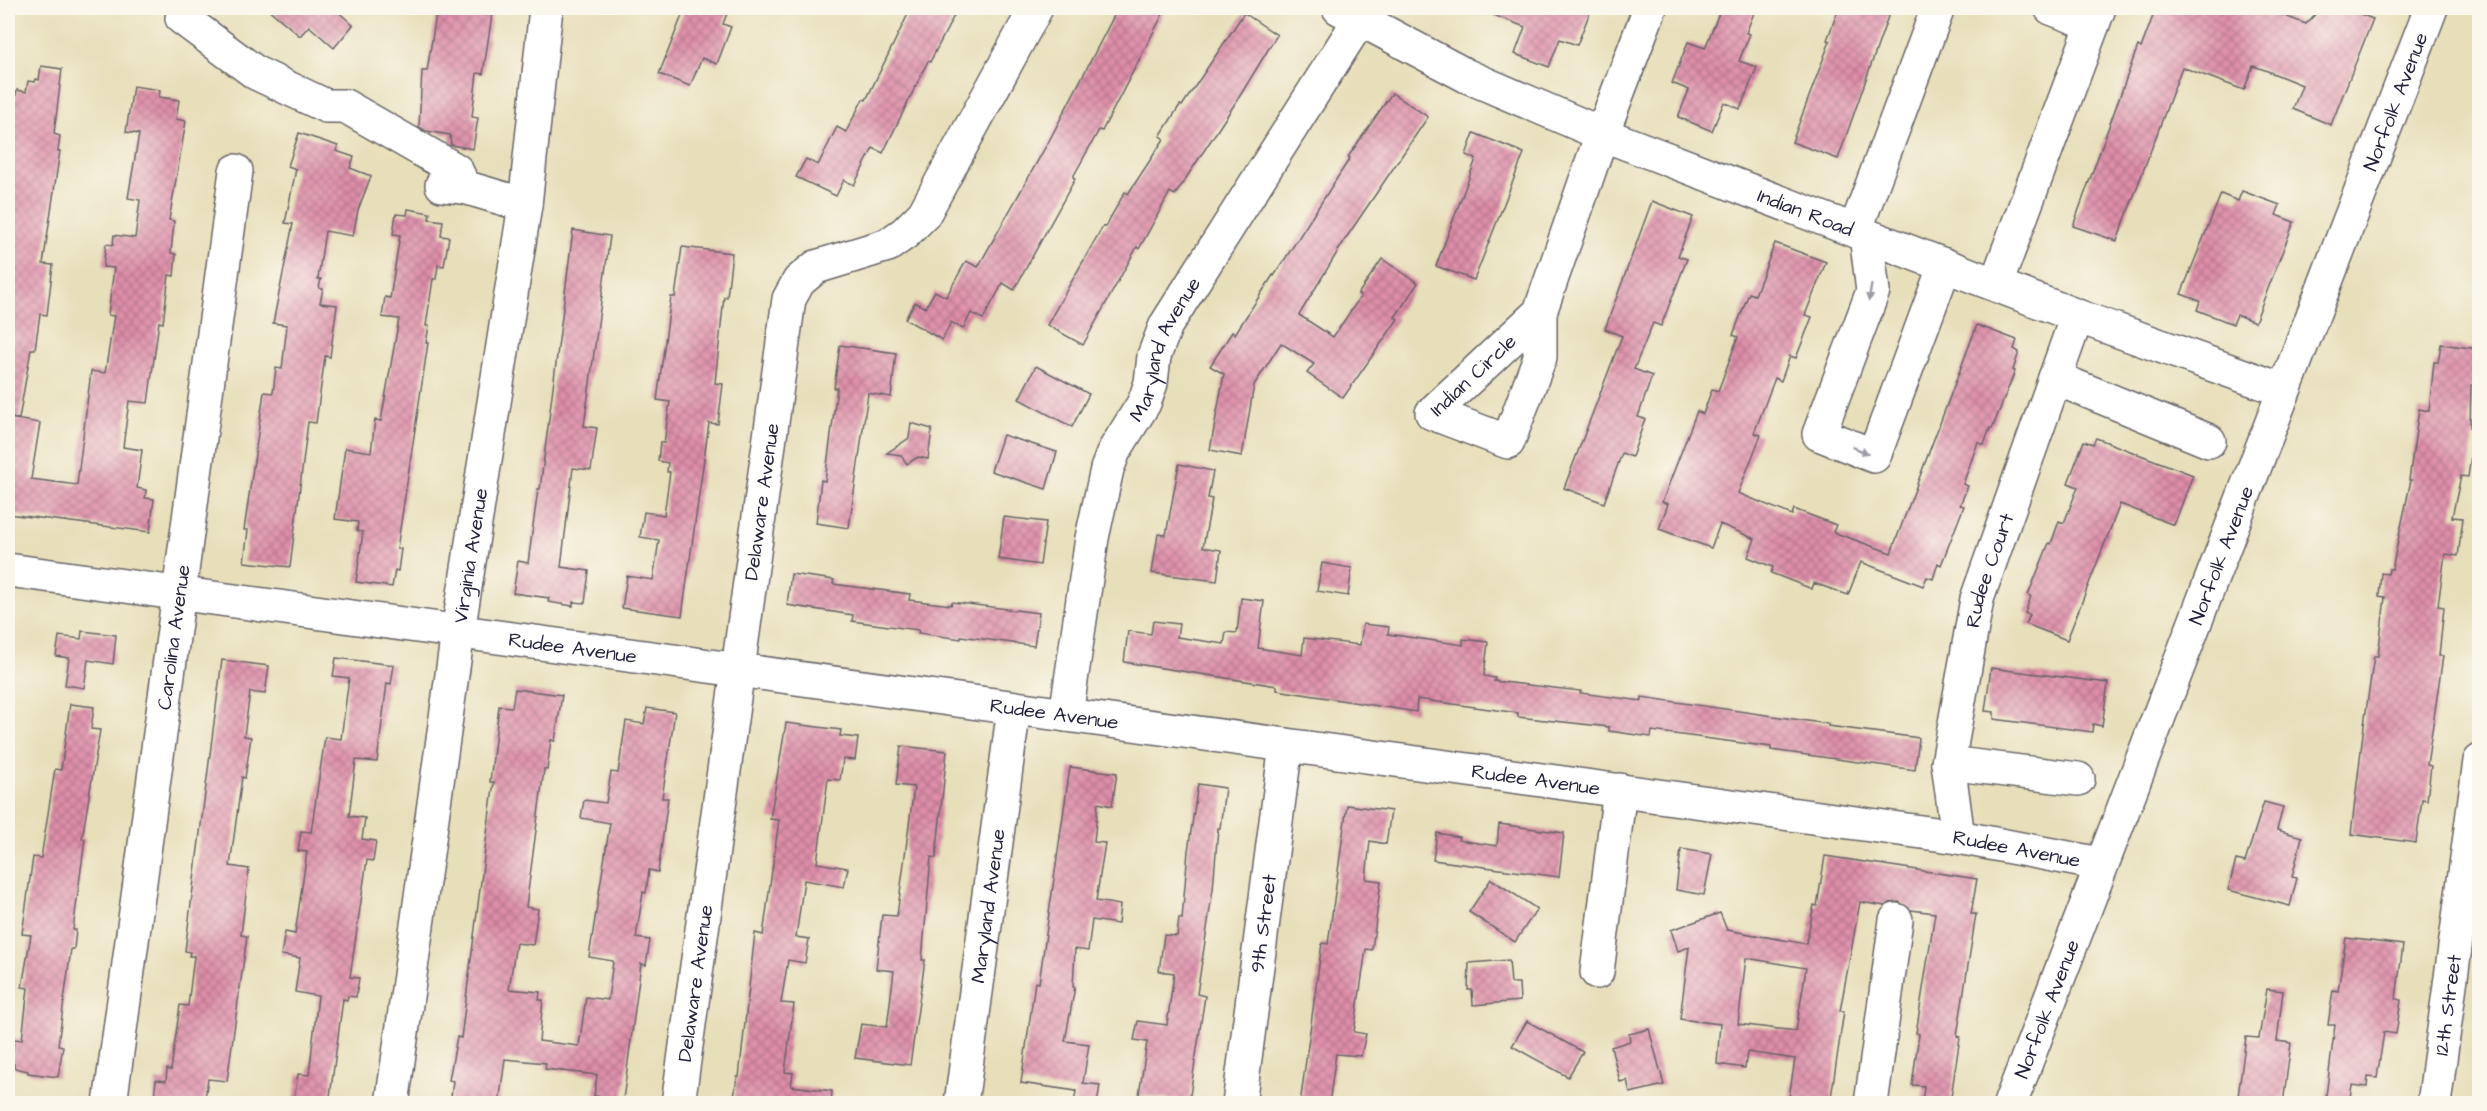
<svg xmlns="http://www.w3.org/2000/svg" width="2487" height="1111" font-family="'Architects Daughter',sans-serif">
<defs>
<pattern id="building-cross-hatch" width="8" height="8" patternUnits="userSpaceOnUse" patternTransform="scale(1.5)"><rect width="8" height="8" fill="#de8ea9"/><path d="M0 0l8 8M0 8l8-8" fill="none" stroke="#b4748b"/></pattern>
</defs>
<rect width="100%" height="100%" fill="#fbf7ec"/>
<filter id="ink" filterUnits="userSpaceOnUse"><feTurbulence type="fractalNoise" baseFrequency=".0167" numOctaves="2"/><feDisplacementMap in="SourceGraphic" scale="12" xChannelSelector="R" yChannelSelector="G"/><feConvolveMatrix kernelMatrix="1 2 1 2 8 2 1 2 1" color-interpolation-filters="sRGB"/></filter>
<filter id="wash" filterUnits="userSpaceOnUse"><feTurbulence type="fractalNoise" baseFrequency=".008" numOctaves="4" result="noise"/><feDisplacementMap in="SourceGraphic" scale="24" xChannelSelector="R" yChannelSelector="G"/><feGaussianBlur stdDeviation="1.35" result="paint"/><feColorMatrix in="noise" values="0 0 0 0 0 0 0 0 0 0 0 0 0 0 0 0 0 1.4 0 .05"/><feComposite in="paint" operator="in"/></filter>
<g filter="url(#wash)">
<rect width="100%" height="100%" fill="#e7dfba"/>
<g id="blocks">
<!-- building -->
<g fill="url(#building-cross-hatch)" fill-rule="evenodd">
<path d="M267,8H334L353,25L334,48L309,26L300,36Z"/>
<path d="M437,8H493L483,74L477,73L472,117L478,118L473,149L451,145L450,135L426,131L419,127L422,71H427Z"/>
<path d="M685,8H729L723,24L731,27L717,64L702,58L690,86L659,74Z"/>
<path d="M911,8H958L930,62L928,61L883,153L873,148L854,185L844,180L836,196L796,177L806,159L818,165L837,127L846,132L863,99L866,100Z"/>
<path d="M1118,8H1166L1102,131L1099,130L1073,177L1075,179L1014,290L1003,283L983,319L971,313L963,329L951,322L942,340L905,319L915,302L925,308L935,291L946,297L966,261L978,267L1050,139Z"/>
<path d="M1480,8H1579L1590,12L1577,45L1560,39L1549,67L1515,54L1525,27L1480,10Z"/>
<path d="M1721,8H1756L1746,33L1750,34L1739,61L1757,67L1740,109L1724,102L1712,131L1678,117L1689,90L1672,83L1688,42L1705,48Z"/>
<path d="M1839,8H1891L1838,159L1792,142L1830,41L1827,40Z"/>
<path d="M2156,8H2264L2306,24L2321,8H2345L2373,19L2331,125L2293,109L2302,85L2265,70L2253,66L2244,90L2182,67L2117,241L2073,226L2138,46L2141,48Z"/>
<path d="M1244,13L1277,35L1238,99L1175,195L1170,192L1139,249L1137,247L1083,345L1047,325L1103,226L1105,227L1125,192L1128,194L1164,139L1160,136L1180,105L1182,106Z"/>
<path d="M41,66L62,69L54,134L60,136L58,151H60L43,264L53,265L47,315L40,314L35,349H31L19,419L9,418L40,423L31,479L77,485L91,371L105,373L114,316L108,315L114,268L103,267L106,244L113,245L114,235L135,238L140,200L128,198L139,134L126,132L133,86L160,90L159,97L179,100L176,119L186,121L169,220L174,221L171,253L176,254L174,276L169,275L163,323L159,322L148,403L129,401L123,447L142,450L137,488L146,490L145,498L154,499L150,532L8,514V258L12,227H8V214L12,180H8L12,159L8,158L11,122L8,121L11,99H15L17,90L26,92L28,81L35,82L36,79L39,80Z"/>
<path d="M1392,93L1428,117L1346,238L1299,315L1333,337L1361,296L1358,294L1382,259L1418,283L1395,317L1398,319L1343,398L1307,373L1314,364L1281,343L1254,385L1242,456L1210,450L1224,374L1210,366L1232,332L1235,334L1273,275L1274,276L1350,158L1348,157Z"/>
<path d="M299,133L338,146L336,151L354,157L350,168L371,176L358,210L353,236L325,231L318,279H321L319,288L323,289L320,303L337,305L330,357L325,356L316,423L308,422L290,567L244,562L248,530H244L264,392L273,393L276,368L282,369L287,325L273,323L293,224L285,223L296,169L288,166Z"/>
<path d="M1474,133L1524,153L1474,280L1436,266L1476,159L1466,155Z"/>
<path d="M2242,191L2280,205L2276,215L2294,222L2255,322L2237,315L2233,324L2197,310L2200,301L2181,294L2221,194L2238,201Z"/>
<path d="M1652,201L1693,217L1678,256L1687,259L1661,326L1653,323L1634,369L1652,376L1638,417L1645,419L1632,457L1622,453L1604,503L1564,488L1622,336L1605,329Z"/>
<path d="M408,209L430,213L429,219L443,221L441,236L449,237L444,266L438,265L436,279H433L426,326H429L426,343H428L397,549H401L398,571L395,570L392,587L356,582L363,532L357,531L358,522L335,519L345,448L371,452L375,420L381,421L399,319L382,317L385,297L390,298L400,235L393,234L396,214L407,215Z"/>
<path d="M573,230L610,236L584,426L597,428L591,470L573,468L561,567L589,571L585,603L573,602V606L548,602L549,598L513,593L518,561L528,563L538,489H540Z"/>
<path d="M1775,243L1826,262L1805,315L1812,317L1796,358L1790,356L1781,381L1775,378L1754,433L1761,435L1738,493L1792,515L1794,509L1836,525L1833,532L1891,553L1977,325L2017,340L2014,349L2019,352L2013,370L2015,371L1992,429L1990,428L1984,445L1978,442L1963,484L1968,486L1960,505L1964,506L1941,565L1938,563L1933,579L1927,577L1923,586L1861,562L1848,595L1814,583L1812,589L1771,573L1773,567L1748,557L1755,539L1720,524L1711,548L1659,529L1668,504L1662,502L1697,411L1703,414L1712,389L1718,391L1738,337L1733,335L1749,293L1755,295Z"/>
<path d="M682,247L732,253L727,297H724L715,383L723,384L718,424L709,423L682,616L622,608L627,576L653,580L659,540L640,537L644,512L664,515L670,472H667L668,463L658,461L660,442L664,443L670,402L657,400L671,297H675Z"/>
<path d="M2441,344L2478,349L2477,385H2471L2470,427L2475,428L2468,477L2461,476L2452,517L2463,518L2458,556L2445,554L2438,606L2444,607L2439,656H2443L2427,765L2431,766L2427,800L2422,799L2416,843L2351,834L2364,725L2374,656H2378L2385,597L2379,596L2381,573L2388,574L2389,569H2392L2411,480H2409L2419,409L2429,411L2434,362H2438Z"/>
<path d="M840,345L896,353L891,397L868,393L849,528L816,523L821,480L825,481L837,388H834Z"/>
<path d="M1036,366L1089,394L1072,427L1019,399Z"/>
<path d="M911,423L932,429L928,459L918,457L907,464L901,455L887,453L909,438Z"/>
<path d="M1003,435L1057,452L1046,489L991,471Z"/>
<path d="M2096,438L2193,475L2174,525L2120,504L2067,640L2026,624L2030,615L2025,613L2031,596L2028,595L2049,543L2051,544L2059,521L2064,523L2078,487L2068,483L2084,441L2093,444Z"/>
<path d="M1179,464L1213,471L1208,498L1212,499L1203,547L1221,550L1217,581L1152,573L1158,534L1166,535Z"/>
<path d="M1004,517L1046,522L1040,565L998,559Z"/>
<path d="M1322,563L1352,568L1348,596L1317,591Z"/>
<path d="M791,574L834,580L833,584L910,594L909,600L951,605L952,602L1039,613L1034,646L961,636V639L918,633L919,630L852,621L853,615L787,605Z"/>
<path d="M1241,598L1264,601L1258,648L1302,655L1304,638L1360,645L1363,624L1389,627L1388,634L1463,645V639L1488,642L1484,676L1495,678L1494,681L1581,691L1580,693L1642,701V697L1828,724V726L1919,738L1915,770L1771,750V747L1652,731L1651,737L1609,731V727L1518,717V713L1417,699L1416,712L1277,690V686L1124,662L1128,631L1151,634L1153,621L1179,624L1177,637L1224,644L1226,632L1237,633Z"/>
<path d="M82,631L116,635L113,664L88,660L84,688L65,685L69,658L56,656L59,636L81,639Z"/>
<path d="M336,658L394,665L391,684L387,683L377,762L356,760L349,816L365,818L362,839L376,841L373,861L367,860L350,977L359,978L356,997L348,996L347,1000L343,999L329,1104H293L298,1074L309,1075L318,996L295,992L300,958L281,955L285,932L295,934L307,852L298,851L301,831L311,832L325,737L341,739L349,678L333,676Z"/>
<path d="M222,660L269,666L265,694L250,692L244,736L251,737L245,778L242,777L230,866L249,869L241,935L247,936L227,1081L208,1079L204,1104H153L156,1080L166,1081L167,1069L171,1070L180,1005L188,1006L194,956H189L190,952L185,951Z"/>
<path d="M1991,668L2108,683L2102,726L2093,724L2092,732L1994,719V712L1985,711Z"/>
<path d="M515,689L562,695L555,741L551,740L547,770L544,769L526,907L538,909L533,945L516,943L509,989L540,992L539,1000H543L539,1041L579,1046L586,997L608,1000L613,961L589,957L610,823L581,818L584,800L606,803L611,772L618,773L626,721L644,724L647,708L675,712L662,798H668L658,872L649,870L646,893L643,892L636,938L650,940L646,965L641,964L623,1100L594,1096L597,1075L545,1069L546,1063L505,1059L499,1104H450L453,1081L449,1080L457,1037L461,1038L492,795L494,782H490L499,706L512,707Z"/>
<path d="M70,704L94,707L91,729L100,730L82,839H85L73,930H76L74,949H71L58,1045L63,1046L58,1077L28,1073V1071L14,1068V1064H11L14,1039L22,1040L28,988L22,987L31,935L22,934L33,857L41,858L55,769L61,770Z"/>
<path d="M786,723L841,730L840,736L858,738L855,760L843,759L840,780L828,779L817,863L848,868L844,887L804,880L796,937L809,939L805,963L788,960L781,1003L794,1004L785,1072L793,1073L791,1086L832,1091L831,1104H733L737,1077H739L755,933L763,935L779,820L770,819Z"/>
<path d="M901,746L947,751L936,858L931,857L922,960H925L910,1065L855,1058L861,1024L887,1027L894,971L876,969L882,915L897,916L914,787L896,785Z"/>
<path d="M1070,767L1117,773L1112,806L1098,803L1094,842L1105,843L1096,901L1120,905L1118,924L1092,920L1088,951L1075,949L1073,987H1075L1065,1041L1089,1044L1083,1083L1100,1085L1097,1104H1074L1076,1091L1021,1083L1035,982L1039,983Z"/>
<path d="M1198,784L1225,788L1220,828H1218L1213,889L1197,994L1205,996L1189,1102L1139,1095L1147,1042L1134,1040L1138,1021L1167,1025L1174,973L1159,971L1164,935L1177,936L1179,918L1182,919L1188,851Z"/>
<path d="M2264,802L2283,807L2277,830L2302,837L2292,877L2297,878L2290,906L2228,890L2236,860L2245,862Z"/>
<path d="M1347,805L1391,811L1386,844L1370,841L1366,879L1381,881L1372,950L1366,949L1354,1032L1366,1034L1361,1056L1336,1054L1329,1104H1300L1322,943L1328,944Z"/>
<path d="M1499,824L1564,833L1559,877L1433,860L1437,833L1459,837L1458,840L1497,846Z"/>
<path d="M1681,849L1712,854L1704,895L1676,890Z"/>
<path d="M1825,856L1977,879L1971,914H1976L1957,1036L1960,1037L1950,1104H1922L1924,1086L1912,1085L1919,1034L1916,1033L1935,913L1911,910L1899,902L1889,903L1885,906L1860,902L1840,1011H1844L1830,1104H1788L1795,1059L1747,1052L1745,1068L1717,1064L1720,1024L1680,1019L1689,947L1678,951L1671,930L1720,913L1727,930L1806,944L1814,905L1817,906ZM1746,958L1806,968L1796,1031L1738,1024Z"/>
<path d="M1491,879L1537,909L1515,942L1469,912Z"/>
<path d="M2346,938L2403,945L2396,999L2401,1000L2396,1034L2384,1032L2377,1078L2368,1077L2367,1087L2352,1085L2349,1104H2325L2335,1025H2328L2333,990L2338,991Z"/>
<path d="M1509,960L1511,983H1519L1520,1001L1473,1005L1472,990H1468L1469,963Z"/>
<path d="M2267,989L2283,991L2277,1041L2291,1043L2283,1104H2237L2246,1037L2259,1038Z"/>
<path d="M1527,1021L1583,1052L1568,1077L1512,1046Z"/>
<path d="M1649,1029L1664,1085L1630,1093L1627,1080L1620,1082L1611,1047L1630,1041L1629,1034Z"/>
</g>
</g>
</g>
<g filter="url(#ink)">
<use href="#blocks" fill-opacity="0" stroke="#676467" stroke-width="1.5"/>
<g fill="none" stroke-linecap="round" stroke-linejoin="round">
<defs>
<g id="minor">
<path id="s1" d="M1339,8L1467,76L1602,134L2077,316L2283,390"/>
<path d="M2051,8L2093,24"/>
<path d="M182,18L256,73L326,106H345L456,170L464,187"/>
<path d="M442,185L464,187L525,205"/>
<path d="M1855,231L1938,8"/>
<path d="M1866,235L1873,291L1819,434L1874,456L1945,265"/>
<path d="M1996,284L2099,8"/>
<path id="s2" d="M1540,312V357L1508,442L1432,413L1540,312L1602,134L1650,8"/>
<path d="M2055,378L2209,441"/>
<path id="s3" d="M8,570L1958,837L2100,864"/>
<path id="s4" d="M1066,715L1092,538L1107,469L1114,451L1144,403L1151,383L1154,356L1166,325L1360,19L1365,8"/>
<path d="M1948,763L2078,779"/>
<path id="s5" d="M1958,837L1948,763L1977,599L2077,316"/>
<path d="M1597,972L1620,790"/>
<path id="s6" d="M110,1104L236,171"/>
<path id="s7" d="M392,1104L458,632L525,205L546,8"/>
<path id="s8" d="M678,1104L789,299L799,281L816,267L888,245L905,233L924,214L1036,8"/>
<path id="s9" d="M961,1104L1014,708"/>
<path id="s10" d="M1239,1104L1286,745"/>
<path d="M1871,1104L1896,920"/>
<path id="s11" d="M2434,1104L2480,761"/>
</g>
<g id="major">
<path id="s12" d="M2010,1104L2431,8"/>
</g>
</defs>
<!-- minor casing -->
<use href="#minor" stroke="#676467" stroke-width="36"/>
<!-- major casing -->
<use href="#major" stroke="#676467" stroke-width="36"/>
<!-- minor -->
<use href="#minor" stroke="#fff" stroke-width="33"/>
<!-- major -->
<use href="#major" stroke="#fff" stroke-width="33"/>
</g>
<!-- one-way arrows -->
<defs><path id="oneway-solid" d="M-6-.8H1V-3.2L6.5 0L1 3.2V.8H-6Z" transform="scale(1.5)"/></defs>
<g fill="#9c9ca7">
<use href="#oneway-solid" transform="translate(1870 293) rotate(100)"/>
<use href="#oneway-solid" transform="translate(1860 450) rotate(22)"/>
</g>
</g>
<g text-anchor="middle" stroke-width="5" stroke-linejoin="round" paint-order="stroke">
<!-- street labels -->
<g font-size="20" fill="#22223b" stroke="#fbf7ec">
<text dy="7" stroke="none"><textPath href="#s12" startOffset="1074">Norfolk Avenue</textPath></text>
<text dy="7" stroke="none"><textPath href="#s1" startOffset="510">Indian Road</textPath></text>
<text dy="7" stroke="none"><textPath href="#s4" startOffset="384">Maryland Avenue</textPath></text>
<text dy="7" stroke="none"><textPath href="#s2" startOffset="273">Indian Circle</textPath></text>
<text dy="7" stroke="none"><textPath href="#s8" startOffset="608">Delaware Avenue</textPath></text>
<text dy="7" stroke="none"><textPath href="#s12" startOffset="588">Norfolk Avenue</textPath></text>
<text dy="7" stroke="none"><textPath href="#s7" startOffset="554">Virginia Avenue</textPath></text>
<text dy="7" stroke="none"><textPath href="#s5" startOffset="272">Rudee Court</textPath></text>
<text dy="7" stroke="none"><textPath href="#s6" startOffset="471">Carolina Avenue</textPath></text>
<text dy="7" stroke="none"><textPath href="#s3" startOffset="570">Rudee Avenue</textPath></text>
<text dy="7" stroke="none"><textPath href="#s3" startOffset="1056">Rudee Avenue</textPath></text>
<text dy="7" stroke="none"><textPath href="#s3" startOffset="1542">Rudee Avenue</textPath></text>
<text dy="7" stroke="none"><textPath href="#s3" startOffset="2028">Rudee Avenue</textPath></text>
<text dy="7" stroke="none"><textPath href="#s9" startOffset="200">Maryland Avenue</textPath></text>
<text dy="7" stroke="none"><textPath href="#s10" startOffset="182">9th Street</textPath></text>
<text dy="7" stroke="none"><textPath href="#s8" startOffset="122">Delaware Avenue</textPath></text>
<text dy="7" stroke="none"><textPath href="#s11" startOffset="100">12th Street</textPath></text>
<text dy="7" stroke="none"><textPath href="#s12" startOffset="102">Norfolk Avenue</textPath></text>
</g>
</g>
<!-- margin -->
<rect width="2487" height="1111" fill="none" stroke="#fbf7ec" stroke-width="30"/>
</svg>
